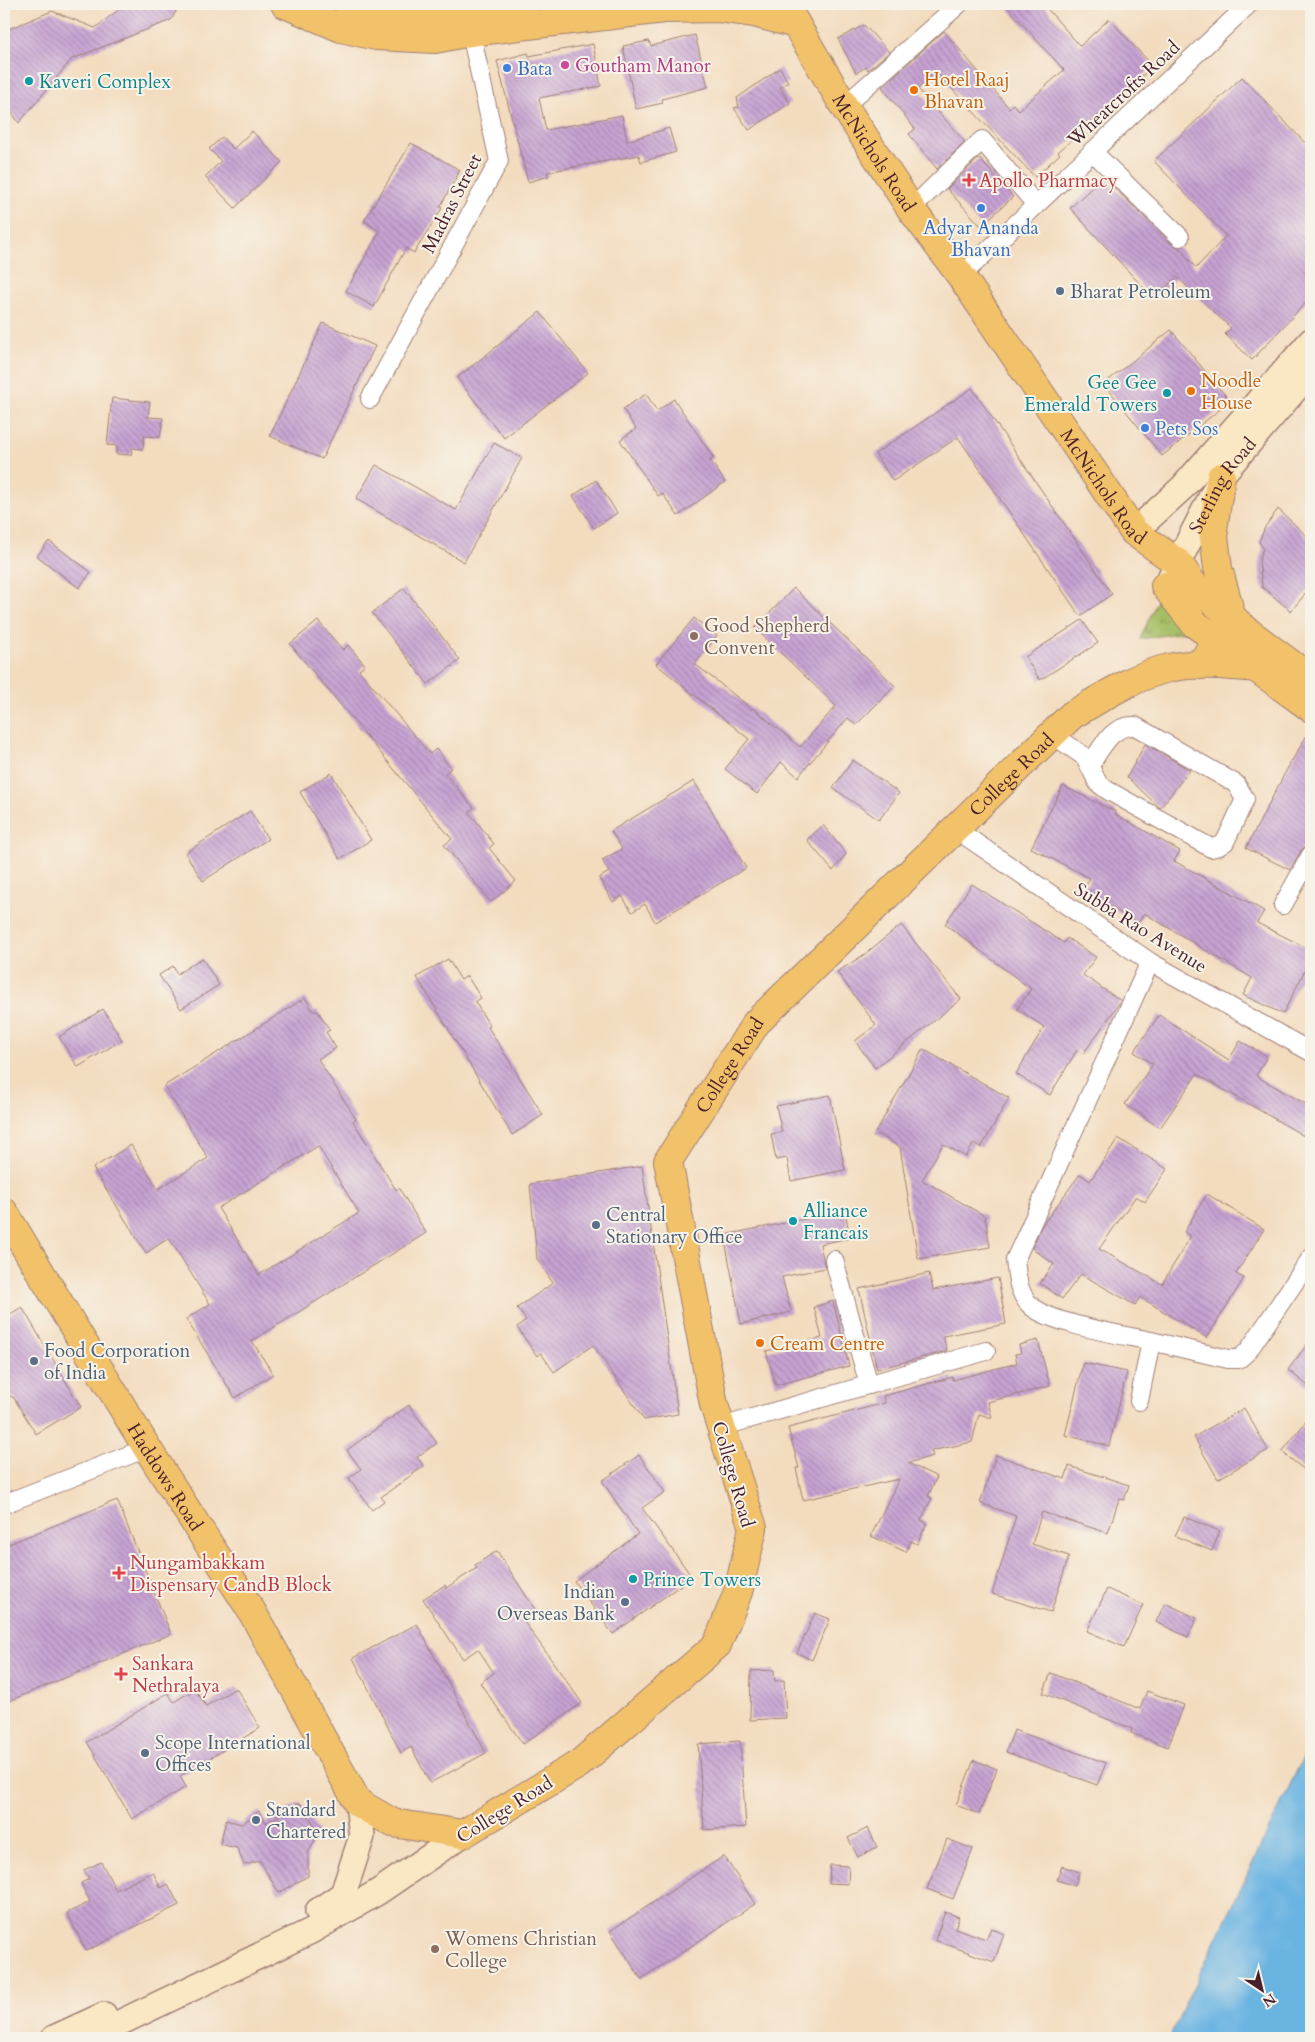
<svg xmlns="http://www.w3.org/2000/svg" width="1315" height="2042" font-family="Cardo,serif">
<defs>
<pattern id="grass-tufts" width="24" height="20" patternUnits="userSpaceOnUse" patternTransform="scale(1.25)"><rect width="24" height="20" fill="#a5be64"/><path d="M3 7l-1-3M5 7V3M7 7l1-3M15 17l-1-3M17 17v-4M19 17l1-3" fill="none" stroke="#889a53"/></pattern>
<pattern id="building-back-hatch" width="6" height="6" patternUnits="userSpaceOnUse" patternTransform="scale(1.25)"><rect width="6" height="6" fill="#c7a3d3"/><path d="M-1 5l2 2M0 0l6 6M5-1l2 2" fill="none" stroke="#a484ab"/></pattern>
</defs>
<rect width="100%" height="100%" fill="#f7f3e8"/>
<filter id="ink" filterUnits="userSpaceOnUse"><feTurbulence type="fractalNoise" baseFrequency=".02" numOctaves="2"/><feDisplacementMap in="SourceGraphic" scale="10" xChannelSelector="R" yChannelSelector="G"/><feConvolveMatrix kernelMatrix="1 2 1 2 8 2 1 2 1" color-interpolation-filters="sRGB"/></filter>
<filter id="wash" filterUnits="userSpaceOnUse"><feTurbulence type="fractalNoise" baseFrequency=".0096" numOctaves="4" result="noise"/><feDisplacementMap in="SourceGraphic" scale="20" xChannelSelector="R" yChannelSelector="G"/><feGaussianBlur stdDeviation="1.12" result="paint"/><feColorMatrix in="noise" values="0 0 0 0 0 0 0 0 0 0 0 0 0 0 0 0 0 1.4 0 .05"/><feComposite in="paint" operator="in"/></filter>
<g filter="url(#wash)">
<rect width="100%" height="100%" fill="#f3dbbe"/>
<!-- grass -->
<path fill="url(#grass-tufts)" stroke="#786e48" d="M1165,583L1192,631L1140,639Z"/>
<!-- water -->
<path fill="#6ab4e2" stroke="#5a6a86" d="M1311,1741V2038H1169Z"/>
<g id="blocks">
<!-- building -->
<g fill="url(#building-back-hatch)" fill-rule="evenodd">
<path d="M126,4H180L171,20L72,59L19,123L4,102V31L52,11L95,28Z"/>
<path d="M1004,4H1043L1080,46L1109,19L1153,66L1058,152L1060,154L1035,177L936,72L918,89L965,142L937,169L909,134L915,129L882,87L944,31L1009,108L1013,104L1019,110L1064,70Z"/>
<path d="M864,25L889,52L868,70L866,67L856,73L838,39Z"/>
<path d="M695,35L708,87L662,99L663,103L636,109L623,46L649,41L651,46Z"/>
<path d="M593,44L601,86L539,98L546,130L622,115L627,141L669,128L676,152L641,162L639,155L547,172L549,176L528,182L497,61L528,53L529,56Z"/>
<path d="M780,68L788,82L780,87L790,103L749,130L734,108L739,107L737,98Z"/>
<path d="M1242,77L1311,149V297L1252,360L1225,334L1231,328L1177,277L1153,298L1070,208L1103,177L1173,245L1178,247L1196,268L1226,236L1154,161Z"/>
<path d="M252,131L282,162L235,208L205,177L221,161L209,149L222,137L233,149Z"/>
<path d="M411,143L460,170L440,207L442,208L414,253L406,248L374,307L346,291L380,231L364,221Z"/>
<path d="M979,158L1013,197L981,226L947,189Z"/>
<path d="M540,312L588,373L504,438L457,378Z"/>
<path d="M323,323L375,346L322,459L270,436Z"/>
<path d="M1171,330L1230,401L1162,456L1104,384Z"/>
<path d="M972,388L1112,594L1080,616L958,437L893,481L875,454Z"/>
<path d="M646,394L657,411L674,399L714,458L710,460L725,482L678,516L662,493L658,496L620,440L636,429L623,409Z"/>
<path d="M112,398L150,402L148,417L163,418L160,437L144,436L143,449L132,448L131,455L116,454L117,446L107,445Z"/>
<path d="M494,443L522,458L464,562L356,499L376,465L456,510Z"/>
<path d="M596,480L617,513L594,528L573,496Z"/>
<path d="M1278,509L1311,540V587L1291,611L1262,587L1259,561L1263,548L1259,542L1265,527Z"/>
<path d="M49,541L91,572L79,588L37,556Z"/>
<path d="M404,588L460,660L428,684L372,613Z"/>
<path d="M794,588L895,686L856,725L848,718L798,777L781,762L757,794L725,769L749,739L656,664L694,618L717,636L695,664L752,709L753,708L800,747L836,706L755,628Z"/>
<path d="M1082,620L1098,643L1040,680L1025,657Z"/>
<path d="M318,621L343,650L348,645L365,665L359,670L430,754L436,749L451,768L445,773L474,808L469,812L494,844L489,848L516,881L491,902L444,845L452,839L290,644Z"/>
<path d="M1311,728V844L1302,849L1290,870L1246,848L1286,771Z"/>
<path d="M1145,744L1190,770L1160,808L1127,777Z"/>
<path d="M853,760L899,793L879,820L833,788Z"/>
<path d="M331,773L371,840L340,859L300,792Z"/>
<path d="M694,781L746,868L655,922L645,904L632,912L622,896L613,902L599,878L609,872L602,860L622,849L611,831Z"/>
<path d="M1063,786L1116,812L1115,814L1180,851L1174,861L1264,911L1257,923L1311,950V958L1283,1014L1243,995L1252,978L1144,913L1138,923L1083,891L1090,878L1031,848Z"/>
<path d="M250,811L268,839L203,881L185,853Z"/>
<path d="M823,825L846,854L833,871L807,840Z"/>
<path d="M972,884L1064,943L1067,938L1096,957L1083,975L1121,1001L1083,1054L1077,1050L1050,1095L1016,1074L1044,1027L1017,1009L1031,989L945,924Z"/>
<path d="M901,925L961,999L875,1068L855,1041L876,1025L837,972L865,954Z"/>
<path d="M202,958L219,985L181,1009L159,975L173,966L177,974Z"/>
<path d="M448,959L461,980L467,976L481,998L475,1002L490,1026L488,1027L543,1115L512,1135L417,977Z"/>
<path d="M305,998L314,1012L317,1010L330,1030L326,1032L336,1048L318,1059L356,1119L353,1121L396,1190L399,1188L426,1233L252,1341L273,1374L235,1398L186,1319L210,1304L169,1238L146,1253L93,1168L131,1145L158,1189L208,1158L164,1086ZM318,1146L359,1213L259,1275L218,1208Z"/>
<path d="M103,1009L122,1040L78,1067L59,1037Z"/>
<path d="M1159,1015L1229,1060L1240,1041L1267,1056L1256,1076L1311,1107V1140L1197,1074L1160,1128L1125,1104L1153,1064L1134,1052Z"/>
<path d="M923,1049L1009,1098L981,1148L974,1143L966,1157L943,1144L922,1180L985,1216L990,1247L918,1259L900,1147L875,1133Z"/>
<path d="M830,1095L845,1170L791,1181L787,1158L776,1160L771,1134L782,1132L776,1106Z"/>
<path d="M1118,1138L1167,1169L1145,1202L1136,1196L1099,1249L1162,1284L1191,1236L1184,1232L1207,1194L1264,1229L1236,1274L1244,1278L1207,1338L1140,1297L1135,1305L1081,1274L1062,1299L1040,1283L1054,1264L1032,1248L1041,1227L1080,1174L1090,1181Z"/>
<path d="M642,1166L678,1414L644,1420L593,1345L554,1372L541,1353L537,1356L517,1327L526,1320L517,1308L553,1283L537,1259L530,1184Z"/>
<path d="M845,1211L850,1238L820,1244L825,1268L782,1277L791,1312L741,1324L724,1235Z"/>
<path d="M929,1273L933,1290L998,1278L1006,1324L943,1336L947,1351L877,1369L859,1289Z"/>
<path d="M833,1301L849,1366L776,1385L766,1351L822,1338L814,1307Z"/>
<path d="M22,1307L81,1407L36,1434L14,1398L4,1393V1318Z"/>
<path d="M1311,1339V1388L1288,1370Z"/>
<path d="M1038,1340L1050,1386L988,1402L992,1418L979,1414L972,1442L931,1451L933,1456L908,1463L937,1477L928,1496L932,1498L921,1520L927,1523L917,1544L911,1541L906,1552L871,1536L899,1479L803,1500L796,1468H799L788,1428L885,1403L883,1396L953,1377V1380L1017,1363L1015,1354L1021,1353L1019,1345Z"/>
<path d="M1083,1363L1127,1372L1109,1446L1065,1435Z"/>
<path d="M409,1405L437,1443L417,1457L424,1466L381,1497L384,1501L372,1510L349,1478L361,1469L347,1450Z"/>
<path d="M1244,1408L1268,1450L1218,1479L1194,1437Z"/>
<path d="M1311,1415V1475L1282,1452Z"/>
<path d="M639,1455L665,1492L642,1508L692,1577L613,1634L574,1581L638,1534L602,1481Z"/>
<path d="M996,1455L1065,1479L1069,1466L1129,1485L1124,1500L1119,1499L1108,1533L1042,1512L1032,1544L1069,1556L1051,1612L992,1594L1016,1516L980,1503Z"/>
<path d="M117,1500L171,1634L4,1703V1546Z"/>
<path d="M1184,1517L1220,1531L1212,1551L1175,1536Z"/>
<path d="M497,1551L536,1611L523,1620L582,1703L523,1744L480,1683L494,1673L478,1649L463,1659L423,1599L445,1585L446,1588L477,1568L475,1565Z"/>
<path d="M1107,1589L1143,1605L1124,1647L1087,1631Z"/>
<path d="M1165,1603L1197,1618L1188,1637L1156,1622Z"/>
<path d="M815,1613L830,1619L812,1660L797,1653Z"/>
<path d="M417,1624L486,1753L430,1783L411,1747L401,1753L353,1658Z"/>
<path d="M774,1670L775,1681L784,1680L786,1718L750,1720L751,1671Z"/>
<path d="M1051,1673L1140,1709L1147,1691L1184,1705L1168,1747L1131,1733L1132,1729L1043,1693Z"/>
<path d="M236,1688L260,1728L180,1776L186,1787L132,1819L87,1742L168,1693L174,1702L195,1689L206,1706Z"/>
<path d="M1014,1730L1106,1763L1097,1785L1006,1752Z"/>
<path d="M740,1741L746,1827L704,1830L698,1744Z"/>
<path d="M974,1760L997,1769L979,1814L956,1805Z"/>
<path d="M300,1803L319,1832L308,1853V1876L279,1893L260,1861L244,1865L237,1848L220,1844L226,1820L242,1824L259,1811L266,1823Z"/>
<path d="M868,1828L877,1847L858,1857L848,1838Z"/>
<path d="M947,1839L973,1849L953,1899L927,1889Z"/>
<path d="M724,1856L755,1904L641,1979L610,1931Z"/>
<path d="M101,1862L116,1890L153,1872L161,1888L168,1884L179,1905L86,1951L67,1913L90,1902L81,1883L89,1879L84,1870Z"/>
<path d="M830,1865L849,1866L848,1884L829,1883Z"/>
<path d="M1062,1866L1079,1872L1075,1886L1057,1880Z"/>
<path d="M945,1912L959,1917L955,1928L986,1939L991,1928L1004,1934L994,1962L935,1940Z"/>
</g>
</g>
</g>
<g filter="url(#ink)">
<use href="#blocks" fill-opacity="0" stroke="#9e7d74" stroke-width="1"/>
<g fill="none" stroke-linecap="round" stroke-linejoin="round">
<defs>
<g id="minor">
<path d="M844,106L959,4"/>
<path d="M1092,151L1180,237"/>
<path d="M911,209L982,140L1036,205"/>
<path d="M961,276L1249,4"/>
<path d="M370,399L499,161L469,24"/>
<path d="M1052,734L1085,757L1098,783L1107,790L1211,848L1219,846L1225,842L1245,799L1236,784L1135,726C1112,724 1101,749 1090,765"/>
<path d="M954,828L1150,962L1311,1052"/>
<path d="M1283,905L1311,855"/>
<path d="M834,1260L869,1385"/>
<path d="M1151,1341L1228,1359H1239L1248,1351L1311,1258"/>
<path d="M1139,1401L1151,1341C1124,1335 1045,1323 1029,1304C1018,1292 1017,1276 1015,1260L1150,962"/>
<path d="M721,1427L986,1351"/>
<path d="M4,1504L147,1448"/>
</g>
<g id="secondary">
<path d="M1134,532L1183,487L1311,341"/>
<path id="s1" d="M1169,580L1224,472L1311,371"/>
<path d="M318,1911L343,1894L362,1836L358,1803"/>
<path d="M54,2038L104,2015"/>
<path d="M88,2038L311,1931L378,1892L463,1834"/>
</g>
<g id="primary">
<path d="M285,4L341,28L376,36L435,39L470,32L664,9L717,8L754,13L796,24"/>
<path d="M348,4L385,18L524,4"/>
<path id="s2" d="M784,4L844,106L911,209L961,276L1134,532L1178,563L1193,584L1251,634L1311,679"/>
<path d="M1165,586L1195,624L1311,708"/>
<path d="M1200,665L1232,618L1218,568L1213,529L1221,477"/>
<path id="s3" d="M4,1212L147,1448L251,1610L358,1803L393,1823L463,1834L579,1764L717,1645L738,1592L753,1528L714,1405L668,1161L756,1023L1072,715C1103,697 1134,676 1169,668C1197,661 1229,666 1258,668"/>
</g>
</defs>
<!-- minor casing -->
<use href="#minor" stroke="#9e7d74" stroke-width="20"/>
<!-- secondary casing -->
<use href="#secondary" stroke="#9e7d74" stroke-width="28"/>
<!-- primary casing -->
<use href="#primary" stroke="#9e7d74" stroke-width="30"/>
<!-- minor -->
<use href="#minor" stroke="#fff" stroke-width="18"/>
<!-- secondary -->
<use href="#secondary" stroke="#fae7c3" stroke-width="25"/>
<!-- primary -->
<use href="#primary" stroke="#f2c26a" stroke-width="28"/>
</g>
</g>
<!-- markers -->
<circle fill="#d1479c" stroke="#f7f3e8" stroke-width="2" cx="565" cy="65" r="5"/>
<g fill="#3f7fe0" stroke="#f7f3e8" stroke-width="2">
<circle cx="507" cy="68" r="5"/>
<circle cx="981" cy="208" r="5"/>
<circle cx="1145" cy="428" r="5"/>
</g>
<g fill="#0f9aa8" stroke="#f7f3e8" stroke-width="2">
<circle cx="29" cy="81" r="5"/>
<circle cx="1167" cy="393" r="5"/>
<circle cx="793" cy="1221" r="5"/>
<circle cx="633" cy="1579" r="5"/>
</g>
<g fill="#e8710a" stroke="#f7f3e8" stroke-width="2">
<circle cx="914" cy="90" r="5"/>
<circle cx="1191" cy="391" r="5"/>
<circle cx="760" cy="1343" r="5"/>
</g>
<g fill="#e0444e" stroke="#f7f3e8" stroke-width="2">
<path d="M966.5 172.5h5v5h5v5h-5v5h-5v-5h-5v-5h5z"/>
<path d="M116.5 1565.5h5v5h5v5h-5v5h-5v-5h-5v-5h5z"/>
<path d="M118.5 1666.5h5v5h5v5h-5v5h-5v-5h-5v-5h5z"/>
</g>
<g fill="#5c6f8a" stroke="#f7f3e8" stroke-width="2">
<circle cx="1060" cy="291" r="5"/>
<circle cx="596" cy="1225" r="5"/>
<circle cx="34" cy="1361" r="5"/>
<circle cx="625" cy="1602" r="5"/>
<circle cx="145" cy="1753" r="5"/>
<circle cx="256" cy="1820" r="5"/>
</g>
<g fill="#8d6e63" stroke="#f7f3e8" stroke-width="2">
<circle cx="694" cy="636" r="5"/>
<circle cx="435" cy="1949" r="5"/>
</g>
<g text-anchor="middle" stroke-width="4" stroke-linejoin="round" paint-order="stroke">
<!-- hotel labels -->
<g font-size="19" fill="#b23c85" stroke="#f7f3e8" text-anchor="start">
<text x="575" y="72">Goutham Manor</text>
</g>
<!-- shop labels -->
<g font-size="19" fill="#366cbe" stroke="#f7f3e8" text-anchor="start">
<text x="517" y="75">Bata</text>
<text x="981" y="234" text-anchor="middle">Adyar Ananda<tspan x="981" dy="22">Bhavan</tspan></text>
<text x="1155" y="435">Pets Sos</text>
</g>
<!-- food labels -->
<g font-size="19" fill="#c56008" stroke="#f7f3e8" text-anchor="start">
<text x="924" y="86">Hotel Raaj<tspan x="924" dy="22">Bhavan</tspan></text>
<text x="1201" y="387">Noodle<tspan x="1201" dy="22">House</tspan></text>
<text x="770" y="1350">Cream Centre</text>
</g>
<!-- culture labels -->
<g font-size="19" fill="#0d838f" stroke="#f7f3e8" text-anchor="start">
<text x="39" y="88">Kaveri Complex</text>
<text x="1157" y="389" text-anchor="end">Gee Gee<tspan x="1157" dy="22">Emerald Towers</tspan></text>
<text x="803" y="1217">Alliance<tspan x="803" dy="22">Francais</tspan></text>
<text x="643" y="1586">Prince Towers</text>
</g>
<!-- street labels -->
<g font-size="19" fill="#4a1f2b" stroke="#f7f3e8">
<text transform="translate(1123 93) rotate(-43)" y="7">Wheatcrofts Road</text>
<text dy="7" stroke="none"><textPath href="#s2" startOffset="174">McNichols Road</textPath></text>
<text transform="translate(451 203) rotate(-63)" y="7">Madras Street</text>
<text dy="7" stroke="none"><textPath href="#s2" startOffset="579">McNichols Road</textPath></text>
<text dy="7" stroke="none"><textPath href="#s1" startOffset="109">Sterling Road</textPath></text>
<text dy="7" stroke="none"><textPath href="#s3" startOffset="2138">College Road</textPath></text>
<text transform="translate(1141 927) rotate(32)" y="7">Subba Rao Avenue</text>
<text dy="7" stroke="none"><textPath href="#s3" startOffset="1732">College Road</textPath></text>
<text transform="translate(734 1474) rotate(74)" y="7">College Road</text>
<text dy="7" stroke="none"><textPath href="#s3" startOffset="310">Haddows Road</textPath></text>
<text transform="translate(504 1809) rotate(-32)" y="7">College Road</text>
</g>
<!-- health labels -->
<g font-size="19" fill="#be3a42" stroke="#f7f3e8" text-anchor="start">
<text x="979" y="187">Apollo Pharmacy</text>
<text x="130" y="1569">Nungambakkam<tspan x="130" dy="22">Dispensary CandB Block</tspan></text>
<text x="132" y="1670">Sankara<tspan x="132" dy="22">Nethralaya</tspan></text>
</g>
<!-- service labels -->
<g font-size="19" fill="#4e5e75" stroke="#f7f3e8" text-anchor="start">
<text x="1070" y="298">Bharat Petroleum</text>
<text x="606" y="1221">Central<tspan x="606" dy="22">Stationary Office</tspan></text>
<text x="44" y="1357">Food Corporation<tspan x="44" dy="22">of India</tspan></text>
<text x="615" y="1598" text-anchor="end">Indian<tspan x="615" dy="22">Overseas Bank</tspan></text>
<text x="155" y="1749">Scope International<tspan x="155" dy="22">Offices</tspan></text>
<text x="266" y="1816">Standard<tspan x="266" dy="22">Chartered</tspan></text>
</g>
<!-- education labels -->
<g font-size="19" fill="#785e54" stroke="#f7f3e8" text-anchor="start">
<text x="704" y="632">Good Shepherd<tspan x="704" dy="22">Convent</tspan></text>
<text x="445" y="1945">Womens Christian<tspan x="445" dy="22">College</tspan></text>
</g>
</g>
<!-- margin -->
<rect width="1315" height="2042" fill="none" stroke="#f7f3e8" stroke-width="20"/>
<!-- north arrow -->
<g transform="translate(1262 1990) rotate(145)" stroke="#f7f3e8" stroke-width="4" paint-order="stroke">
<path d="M0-4L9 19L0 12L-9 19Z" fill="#4a1f2b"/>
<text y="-8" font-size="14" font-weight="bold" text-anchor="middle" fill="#4a1f2b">N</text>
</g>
</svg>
